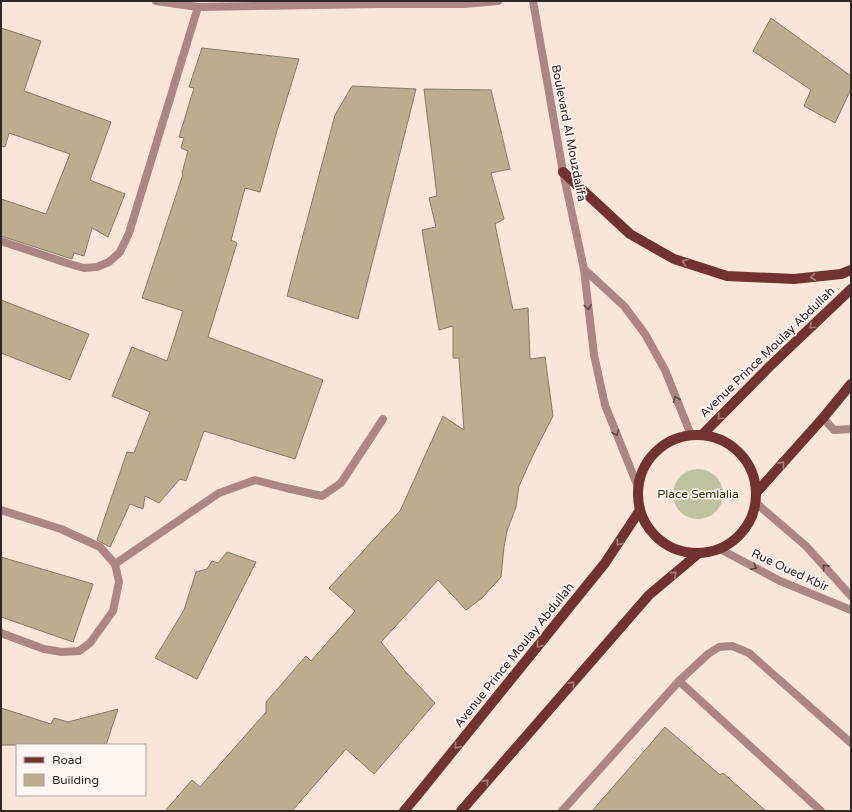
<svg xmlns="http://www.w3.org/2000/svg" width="852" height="812" font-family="'Varela Round',sans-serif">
<rect width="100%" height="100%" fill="#fae5d9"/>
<!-- green -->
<circle fill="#bec2a1" cx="698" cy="494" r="25"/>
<!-- building -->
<g fill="#bdac8d" stroke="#847b69">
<path d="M771,18L851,76V89L835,123L804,106L811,90L753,51Z"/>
<path d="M1,28L41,41L24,91L111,122L90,180L125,194L108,237L92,228L84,256L74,253L72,259L1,236V199L46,214L70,154L9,133L5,147L1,146Z"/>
<path d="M202,48L299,59L276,134L260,192L245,188L231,240L237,243L208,337L323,380L295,459L204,431L186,481L180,479L159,503L145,496L143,509L130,504L110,547L97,540L127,452L134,453L150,412L112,396L132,347L167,361L183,311L142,298L183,174L182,173L188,151L181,148L184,138L179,137L194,88L189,87Z"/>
<path d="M352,86L416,89L358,319L287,296L335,115Z"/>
<path d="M424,89L491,90L510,169L491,173L504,219L495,224L513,310L528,308L530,359L545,357L553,416L535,451L519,486L516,507L507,531L504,547L501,577L482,598L466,610L438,580L381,642L405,671L435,703L374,774L346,749L292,811H165L192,780L200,787L266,712V702L306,656L311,661L355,611L329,588L400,511L443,416L464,430L459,358H453V326L439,330L422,230L436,227L429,198L437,196Z"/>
<path d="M1,300L89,334L70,380L1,353Z"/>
<path d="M227,552L256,562L197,679L155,658L184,610L196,572L207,569L212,561L218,563Z"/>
<path d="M1,557L93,584L73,642L1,617Z"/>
<path d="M1,708L51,724L54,718L68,722L118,709L106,745H1Z"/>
<path d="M665,727L720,775L723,773L766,811H592Z"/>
</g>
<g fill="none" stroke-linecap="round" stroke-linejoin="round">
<!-- lane -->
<g stroke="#ac8682" stroke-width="8">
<path d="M823,418L834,430L851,429"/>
<path d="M679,681L821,811"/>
<path d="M562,811L679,681L708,654L719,647L732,646L749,653L851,743"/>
</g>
<!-- street -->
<g stroke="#ac8682" stroke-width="8">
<path d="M156,1L198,7L378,4H464L498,1"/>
<path d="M533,1L563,172L584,269L594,355L605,405L638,487"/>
<path d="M1,241L70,264L84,268L97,267L109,262L120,252L129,233L198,7"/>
<path d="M584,269L624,306L645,334L665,370L691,435"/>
<path d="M756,503L806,546L851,596"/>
<path d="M1,510L61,529L100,547L115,564L119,582L113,611L90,643L79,651L62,652L44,649L1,633"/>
<path d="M720,549L780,581L851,610"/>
<path d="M115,564L219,493L255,480L286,488L322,496L341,483L383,419"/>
</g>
<!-- primary -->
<g stroke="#723230" stroke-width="10">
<path d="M563,172L630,234L674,259L727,276L794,279L841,274L851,270"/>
<path d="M702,435L770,366L851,289"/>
<circle cx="697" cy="494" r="59"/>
<path d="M756,493L823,418L851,384"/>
<path d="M404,811L415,798L605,563L640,510"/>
<path d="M461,811L649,595L699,553"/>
</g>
</g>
<!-- one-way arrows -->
<defs><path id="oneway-chevron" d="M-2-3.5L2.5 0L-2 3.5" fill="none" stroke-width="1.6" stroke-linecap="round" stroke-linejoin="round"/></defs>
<g stroke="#aa807d">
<use href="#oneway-chevron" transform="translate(685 262) rotate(-162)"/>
<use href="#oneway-chevron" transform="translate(813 277) rotate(174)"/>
<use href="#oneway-chevron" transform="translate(812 326) rotate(137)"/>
<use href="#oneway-chevron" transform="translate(720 417) rotate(134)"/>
<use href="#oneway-chevron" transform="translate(782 464) rotate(-48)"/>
<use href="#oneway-chevron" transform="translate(619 543) rotate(124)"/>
<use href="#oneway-chevron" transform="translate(674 574) rotate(-40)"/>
<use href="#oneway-chevron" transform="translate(539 645) rotate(129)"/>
<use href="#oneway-chevron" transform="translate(572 684) rotate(-49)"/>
<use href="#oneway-chevron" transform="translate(457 746) rotate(129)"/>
<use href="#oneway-chevron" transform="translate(486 782) rotate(-49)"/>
</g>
<g stroke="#5b4844">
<use href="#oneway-chevron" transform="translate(588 307) rotate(83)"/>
<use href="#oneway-chevron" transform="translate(676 399) rotate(-112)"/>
<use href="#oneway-chevron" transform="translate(616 433) rotate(68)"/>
<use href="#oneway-chevron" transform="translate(754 567) rotate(28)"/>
<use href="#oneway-chevron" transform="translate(825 567) rotate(-132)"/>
</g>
<g text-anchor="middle" stroke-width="3.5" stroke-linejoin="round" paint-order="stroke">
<!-- street labels -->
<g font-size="12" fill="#2f2723" stroke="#fef5f0">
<text transform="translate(569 133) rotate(79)" y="4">Boulevard Al Mouzdalifa</text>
<text transform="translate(767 352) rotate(-44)" y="4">Avenue Prince Moulay Abdullah</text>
<text transform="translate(790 570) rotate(25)" y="4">Rue Oued Kbir</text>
<text transform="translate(514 655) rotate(-51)" y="4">Avenue Prince Moulay Abdullah</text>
</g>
<!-- park labels -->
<g font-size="12" fill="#323308" stroke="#fef5f0">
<text x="698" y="498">Place Semlalia</text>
</g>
</g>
<!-- border -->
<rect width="852" height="812" fill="none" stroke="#2f2723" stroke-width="4"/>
<!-- legend -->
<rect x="16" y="744" width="130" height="52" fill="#fef5f0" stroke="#aba39e"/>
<rect x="24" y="757" width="20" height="6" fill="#723230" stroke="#aba39e"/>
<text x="52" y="764" font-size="12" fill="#2f2723">Road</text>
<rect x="24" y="774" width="20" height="12" fill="#bdac8d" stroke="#aba39e"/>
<text x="52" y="784" font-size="12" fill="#2f2723">Building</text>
</svg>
